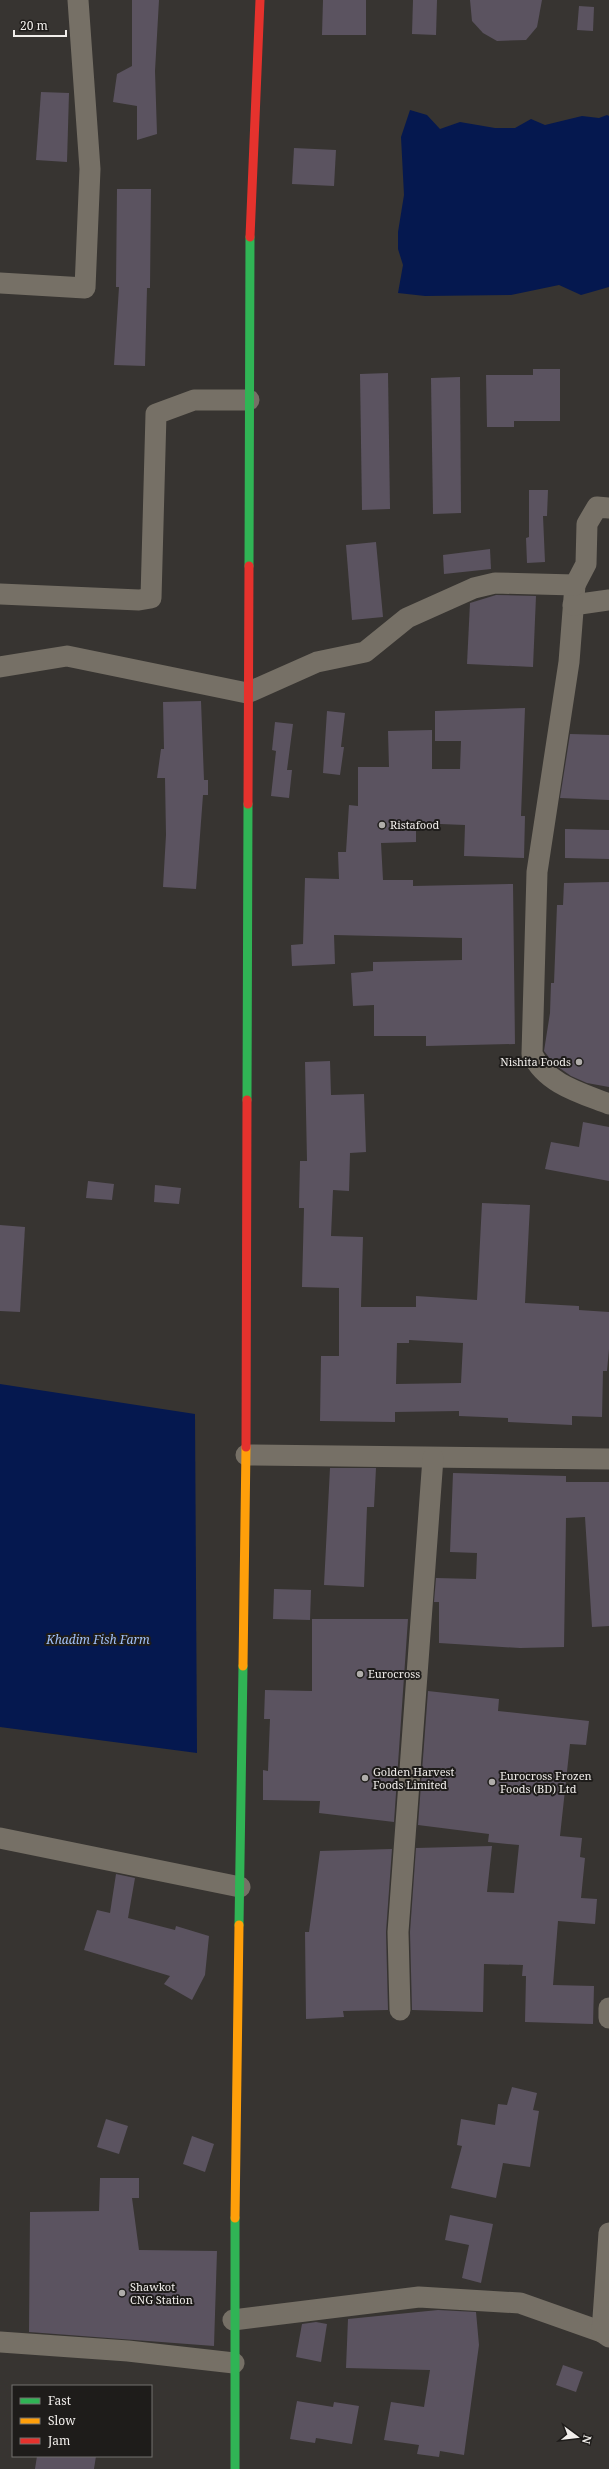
<svg xmlns="http://www.w3.org/2000/svg" width="609" height="2469" font-family="'Noto Serif',serif">
<rect width="100%" height="100%" fill="#373431"/>
<!-- water -->
<g fill="#05184f">
<path d="M410,110L427,115L440,129L460,122L495,128H515L531,119L545,125L582,116L599,118L607,115L609,116V287L581,295L559,285L511,295L425,296L398,293L403,265L398,249V232L404,195L401,137Z"/>
<path d="M0,1384L195,1414L197,1753L0,1727Z"/>
</g>
<!-- building -->
<g fill="#5b5360" fill-rule="evenodd">
<path d="M132,0H159L155,71L157,134L137,140V106L113,102L117,74L132,66Z"/>
<path d="M323,0H366V35H322Z"/>
<path d="M413,0H437L436,35L412,34Z"/>
<path d="M470,0H542L537,27L526,40L497,41L483,33L472,21Z"/>
<path d="M579,6L594,7L593,31L577,30Z"/>
<path d="M41,92L69,93L67,162L36,160Z"/>
<path d="M294,148L336,150L334,186L292,184Z"/>
<path d="M117,189H151L150,288H147L145,366L114,365L119,287H116Z"/>
<path d="M533,369H560V421H514V427H487L486,375H533Z"/>
<path d="M388,373L390,509L362,510L360,374Z"/>
<path d="M460,377L461,513L433,514L431,378Z"/>
<path d="M529,490H548L547,516H543L545,562L527,563L526,538L529,537Z"/>
<path d="M376,542L383,617L352,620L346,545Z"/>
<path d="M490,549L491,569L444,574L443,555Z"/>
<path d="M496,595L536,596L533,667L467,664L470,603Z"/>
<path d="M201,701L204,780H208V795H203L196,889L163,887L166,835L165,778H157L161,749H164L163,702Z"/>
<path d="M525,708L521,816H525L524,858L464,856L465,825L416,823V842L381,843L383,880H413V886L513,884L515,1044L426,1046V1036H374V1005L353,1006L351,973L373,971V962L462,960V938L334,935L335,964L292,966L291,945L303,944L305,878L339,879L338,852H346L349,805L358,806V767H389L388,731L432,730V769H460L461,741H435V711Z"/>
<path d="M327,711L345,713L341,747H344L340,775L323,773Z"/>
<path d="M275,722L293,724L287,770H292L289,798L271,796L276,751L272,750Z"/>
<path d="M570,734L609,735V800L560,798Z"/>
<path d="M565,829L609,830V859L565,858Z"/>
<path d="M609,882V1087L587,1083L571,1076L554,1064L544,1051L550,1013L551,983H554L557,905H563L564,883Z"/>
<path d="M330,1061L331,1095L364,1094L366,1152L350,1153L349,1191L333,1190L331,1236L363,1237L361,1307H416V1296L477,1300L482,1203L530,1205L525,1303L579,1306V1310L609,1312V1349L607,1371H603L602,1417L572,1416V1425L508,1422V1418L459,1416V1411L395,1412V1422L320,1421L321,1356H339V1288L302,1287L304,1208H299L300,1161H307L305,1062ZM409,1340L463,1343L461,1383L396,1384L397,1343H409Z"/>
<path d="M583,1122L609,1127V1181L545,1169L551,1142L579,1147Z"/>
<path d="M88,1181L114,1184L112,1200L86,1198Z"/>
<path d="M155,1185L181,1188L179,1204L154,1202Z"/>
<path d="M0,1225L25,1227L20,1312L0,1311Z"/>
<path d="M330,1468H376L374,1507H367L364,1587L324,1585Z"/>
<path d="M453,1473L566,1476V1482H609V1626L592,1627L585,1517L566,1518L564,1647L520,1648L439,1643V1602H434L436,1578L476,1579L477,1553L450,1552Z"/>
<path d="M274,1589L311,1590L310,1620L273,1619Z"/>
<path d="M312,1619H408L394,1822L319,1813L320,1801L263,1800V1770L268,1771L270,1719H264L265,1690L312,1691Z"/>
<path d="M428,1691L499,1699L498,1711L589,1721L586,1745L570,1744L560,1836L582,1838L580,1857L585,1858L581,1898L597,1899L595,1924L558,1921L553,1985L594,1986L593,2024L525,2022L526,1976H522L523,1965L484,1964L483,2012L412,2010L410,1932L416,1848L492,1846L487,1892L514,1893L519,1845L488,1842L489,1834L418,1825Z"/>
<path d="M392,1849L386,1932L388,2010L343,2011L344,2017L306,2019L305,1932H309L320,1851Z"/>
<path d="M116,1874L135,1878L128,1918L175,1930L176,1926L209,1936L205,1975L192,2000L164,1984L170,1976L84,1950L97,1910L110,1913Z"/>
<path d="M512,2087L537,2093L533,2110L539,2111L530,2167L503,2163L496,2198L451,2188L462,2146L457,2145L461,2119L495,2125L498,2104L507,2105Z"/>
<path d="M106,2119L128,2126L119,2154L97,2147Z"/>
<path d="M192,2136L214,2144L205,2172L183,2164Z"/>
<path d="M100,2178H139V2198H132L139,2250L217,2251L214,2346L29,2332L30,2212L99,2211Z"/>
<path d="M450,2215L493,2224L481,2283L462,2278L469,2245L445,2240Z"/>
<path d="M438,2310L476,2312L479,2345L464,2455L440,2451L439,2457L417,2454L419,2445L384,2440L391,2402L424,2407L430,2370L346,2368L348,2319Z"/>
<path d="M316,2322L327,2324L321,2362L296,2357L302,2324Z"/>
<path d="M563,2365L583,2372L576,2392L556,2385Z"/>
<path d="M297,2401L333,2407L334,2402L359,2406L352,2444L316,2438L315,2443L290,2439Z"/>
<path d="M37,2456H96L94,2469H35Z"/>
</g>
<g fill="none" stroke-linecap="round" stroke-linejoin="round">
<!-- street -->
<g stroke="#767066" stroke-width="21">
<path d="M0,283L85,288L90,169L78,0"/>
<path d="M575,585L569,662L537,872L532,1054C546,1084 581,1093 609,1104"/>
<path d="M0,594L139,600L151,598L156,414L194,400H249"/>
<path d="M573,605L609,600"/>
<path d="M0,667L67,656L247,693L317,662L365,652L407,618L474,588L495,583L575,585L586,564L587,524L597,507L609,508"/>
<path d="M246,1455L609,1459"/>
<path d="M0,1838L240,1887"/>
<path d="M609,2008V2018"/>
<path d="M400,2010L398,1932L433,1458"/>
<path d="M233,2320L419,2297L520,2303L602,2332L609,2337"/>
<path d="M602,2332L609,2233"/>
<path d="M0,2342L128,2351L234,2363"/>
</g>
<!-- fast -->
<g stroke="#30b455" stroke-width="9">
<path d="M249,566L250,237"/>
<path d="M247,1100L248,804"/>
<path d="M239,1925L243,1666"/>
<path d="M235,2218V2469"/>
</g>
<!-- slow -->
<g stroke="#ff9f0a" stroke-width="9">
<path d="M243,1666L246,1447"/>
<path d="M235,2218L239,1925"/>
</g>
<!-- jam -->
<g stroke="#e5322d" stroke-width="9">
<path d="M250,237L260,0"/>
<path d="M248,804L249,566"/>
<path d="M246,1447L247,1100"/>
</g>
</g>
<!-- markers -->
<g fill="#b0adaa" stroke="#1e1c1a" stroke-width="1.5">
<circle cx="382" cy="825" r="4"/>
<circle cx="579" cy="1062" r="4"/>
<circle cx="360" cy="1674" r="4"/>
<circle cx="365" cy="1778" r="4"/>
<circle cx="492" cy="1782" r="4"/>
<circle cx="122" cy="2293" r="4"/>
</g>
<g text-anchor="middle" stroke-width="4" stroke-linejoin="round" paint-order="stroke">
<!-- poi labels -->
<g font-size="11" fill="#f1eeeb" stroke="#1e1c1a" text-anchor="start">
<text x="390" y="829">Ristafood</text>
<text x="571" y="1066" text-anchor="end">Nishita Foods</text>
<text x="368" y="1678">Eurocross</text>
<text x="373" y="1776">Golden Harvest<tspan x="373" dy="13">Foods Limited</tspan></text>
<text x="500" y="1780">Eurocross Frozen<tspan x="500" dy="13">Foods (BD) Ltd</tspan></text>
<text x="130" y="2291">Shawkot<tspan x="130" dy="13">CNG Station</tspan></text>
</g>
<!-- water labels -->
<g font-size="12" font-style="italic" fill="#a1c1f9" stroke="#1e1c1a">
<text x="98" y="1644">Khadim Fish Farm</text>
</g>
</g>
<!-- legend -->
<rect x="12" y="2385" width="140" height="72" fill="#1e1c1a" stroke="#72706e"/>
<rect x="20" y="2398" width="20" height="6" fill="#30b455" stroke="#72706e"/>
<text x="48" y="2405" font-size="12" fill="#f1eeeb">Fast</text>
<rect x="20" y="2418" width="20" height="6" fill="#ff9f0a" stroke="#72706e"/>
<text x="48" y="2425" font-size="12" fill="#f1eeeb">Slow</text>
<rect x="20" y="2438" width="20" height="6" fill="#e5322d" stroke="#72706e"/>
<text x="48" y="2445" font-size="12" fill="#f1eeeb">Jam</text>
<!-- north arrow -->
<g transform="translate(577 2437) rotate(105)" stroke="#1e1c1a" stroke-width="3" paint-order="stroke">
<path d="M0-3L7 15L0 10L-7 15Z" fill="#f1eeeb"/>
<text y="-6" font-size="11" font-weight="bold" text-anchor="middle" fill="#f1eeeb">N</text>
</g>
<!-- scale -->
<path d="M14 30v6h52v-6" fill="none" stroke="#f1eeeb" stroke-width="2"/>
<text x="20" y="30" font-size="12" fill="#f1eeeb" stroke="#1e1c1a" stroke-width="3" paint-order="stroke">20 m</text>
</svg>
